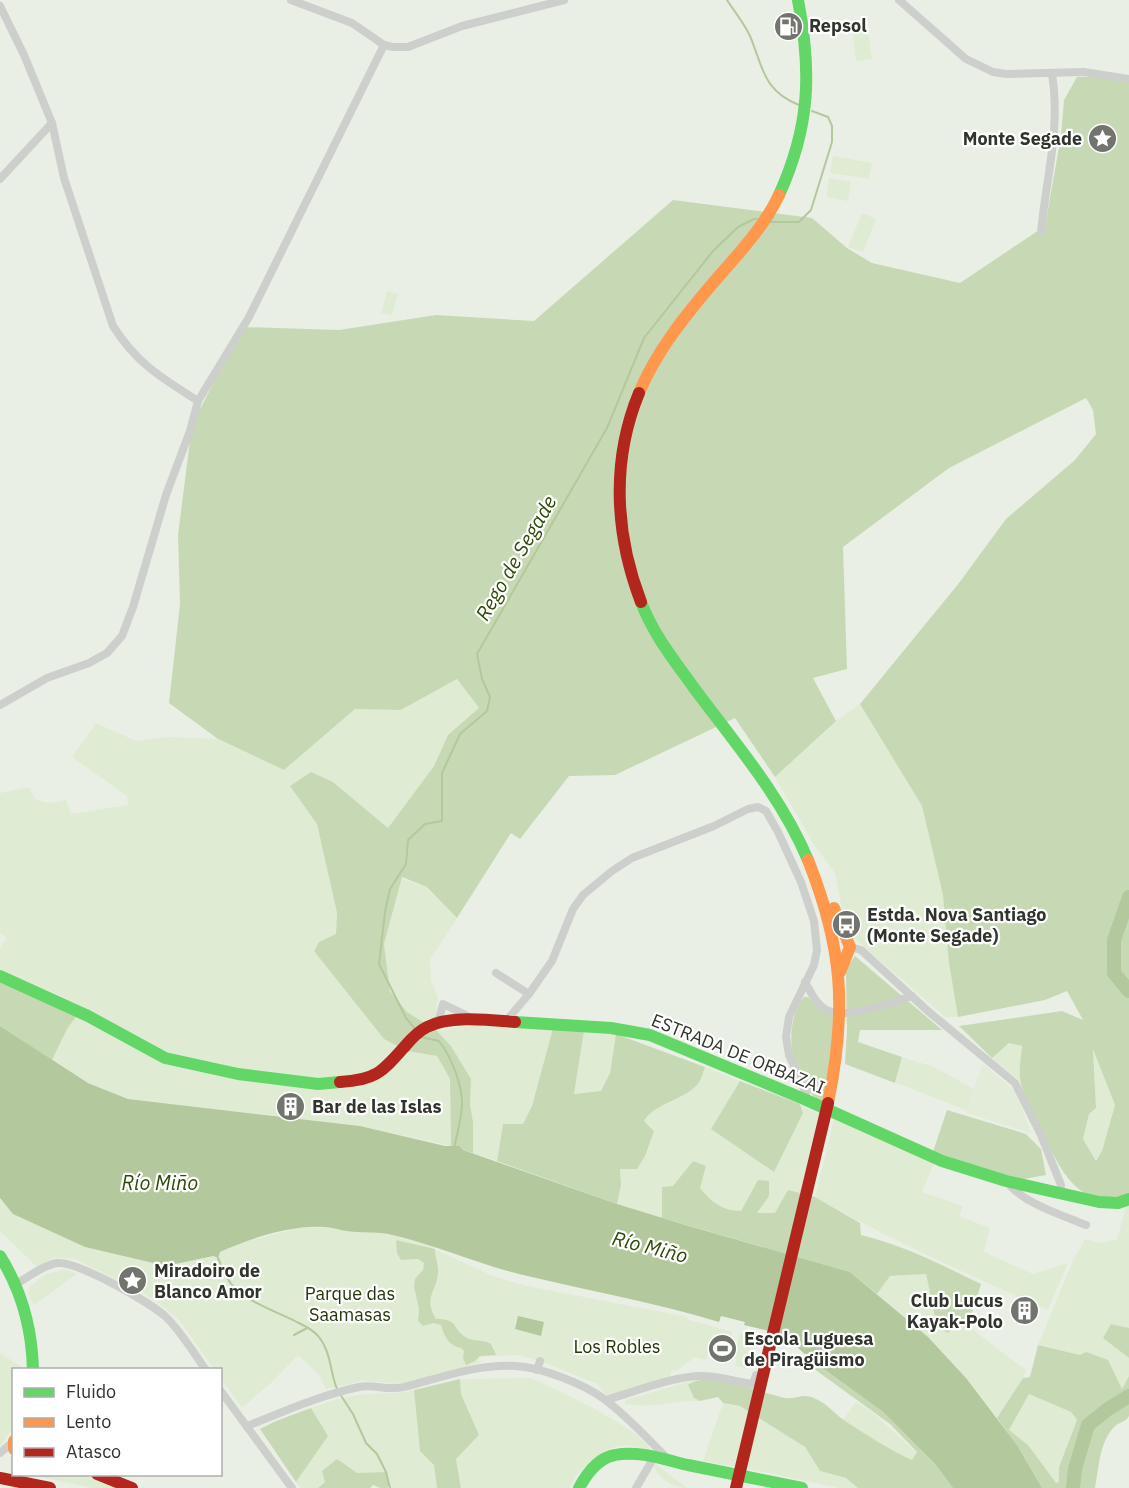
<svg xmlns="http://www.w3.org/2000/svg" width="1129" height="1488" font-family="'IBM Plex Sans',sans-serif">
<rect width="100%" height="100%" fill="#eaefe5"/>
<!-- built -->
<path fill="#e2ecd9" d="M983,1064L1015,1091L1032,1134L965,1112Z"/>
<!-- green -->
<g fill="#dfecd3">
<path d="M863,21L867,24L872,59L856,61L851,22Z"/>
<path d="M833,156L872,163L869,179L830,173Z"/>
<path d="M829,178L851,182L848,201L826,197Z"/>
<path d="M862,213L876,219L863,252L848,247Z"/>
<path d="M387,291L398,294L392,315L381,313Z"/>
<path d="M457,679L479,709L447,737L434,766L388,828L333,782L311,772L291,786L317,824L337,913L336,935L319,942L314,951L384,1038L399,1046L392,1055L367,1076L316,1081L266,1075L161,1051L74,1002L0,969V948L7,938L0,933V793L29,787L36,800L50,803L66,800L71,814L128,805L127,796L72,757L96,723L136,741L168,737L217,739L284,770L354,709L402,710Z"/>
<path d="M860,704L922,806L943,895L958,1017H945L853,937L843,915L835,873L814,845L775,777L836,721Z"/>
<path d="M401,878L427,887L457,918L430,960L431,981L438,997L435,1021L426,1024L407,1012L390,991L384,944Z"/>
<path d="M78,1014L145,1051L299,1087L375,1080L394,1068L407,1051L437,1056L450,1079L451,1146L360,1126L129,1099L88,1083L52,1060L67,1029Z"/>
<path d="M471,1025L553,1028L532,1106L523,1124H503L497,1161L473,1153V1122L470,1105L471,1079L451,1046L437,1031Z"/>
<path d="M584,1031L616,1034L610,1073L601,1091L574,1094Z"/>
<path d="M1009,1043L1022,1046L1020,1081L992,1058Z"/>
<path d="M1093,1046L1115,1105L1102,1151L1096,1161L1083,1139L1089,1114L1096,1108Z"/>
<path d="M902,1057L934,1067L974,1089L966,1110L896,1083Z"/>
<path d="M705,1067L740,1081L711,1129L803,1113L801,1106L821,1114L802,1194L775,1213H756L758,1180L741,1211C722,1211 711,1202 699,1188L662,1187V1218L617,1204L621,1185L620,1169L654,1131L643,1121C655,1104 682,1101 697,1085C701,1081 703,1073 705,1067Z"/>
<path d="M834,1119L935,1161L922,1192L963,1206L959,1216L990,1228L984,1252L1033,1274L1068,1263L1048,1310C969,1275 890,1240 815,1197Z"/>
<path d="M0,1199L14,1214L85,1247L166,1266L213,1256L216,1259L219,1253L241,1243L298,1228L325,1227L358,1232L368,1231L387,1234L434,1247V1249L493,1276L527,1286L688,1317L687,1319L732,1332L731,1338L713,1334L706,1360L695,1357L676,1371L672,1370L669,1380L606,1395L597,1384L540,1361L516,1355L479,1357L480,1363L401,1384L363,1381L326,1389L319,1375L298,1355L272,1382L242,1408L221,1379L220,1370L214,1369L179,1320L162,1306L145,1294L75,1259L54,1258L36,1266L0,1231Z"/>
<path d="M1127,1203H1129V1328L1111,1324L1103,1338L1129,1358V1376L1122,1389L1080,1355L1038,1345L1072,1263L1085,1239L1102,1243L1117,1239Z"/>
<path d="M65,1269L77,1274L34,1305L28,1294L29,1287L46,1274Z"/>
<path d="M926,1274L937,1326L959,1319L1026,1370L1023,1379L997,1418L966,1378L928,1337L877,1294L890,1276Z"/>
<path d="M740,1333L756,1339L747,1369L735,1366L737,1359L734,1358Z"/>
<path d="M0,1353L25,1369L14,1370V1418L11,1421L13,1428L0,1446Z"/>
<path d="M531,1378C556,1389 643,1429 652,1452C626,1441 612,1444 591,1462C581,1469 574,1477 570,1488H461L456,1459L479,1435L461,1394L460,1379Z"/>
<path d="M695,1380L694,1398L700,1401C675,1400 650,1409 625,1404V1400Z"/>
<path d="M414,1390L420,1451L434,1465L437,1488H387L389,1486L386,1472L325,1482L318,1488H301L296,1482L328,1436L311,1408C331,1400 350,1395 371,1394C386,1393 399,1394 414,1390Z"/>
<path d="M1029,1394L1071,1412L1077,1420L1059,1467V1482L1056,1484L1028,1445L1009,1430Z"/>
<path d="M856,1402L872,1412L917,1453L912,1460L885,1447L843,1420Z"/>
<path d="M723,1403L740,1406L805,1447L820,1471L846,1478L858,1488H839L754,1470L703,1461Z"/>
<path d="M656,1464L687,1488C673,1488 660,1480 654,1467Z"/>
<path d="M30,1475H83L123,1488H93Z"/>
</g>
<!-- forest -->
<g fill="#c7d9b4" fill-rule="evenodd">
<path d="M1077,77H1129V1194C1074,1215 1056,1160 1038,1121C1033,1109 1021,1092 1020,1079C1019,1068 1021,1057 1022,1046L1009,1043L992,1058L959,1026L1062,1011L1083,1020L1067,991L1045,1000L958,1017L949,963L943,895L922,806L860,704L959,583L1006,519L1075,460L1096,434L1093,410L1086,398L949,468L843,547L847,669L813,678L836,721L775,777L735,718L615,775L569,776L520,839L511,833L457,918L427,887L402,877L384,944L390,991L407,1012L437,1031L451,1046L471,1079L470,1105L473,1122V1153L463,1150L460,1146H451L450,1079L437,1056L407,1051L384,1039L314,951L319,942L336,934L337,913L317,824L290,786L311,772L333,782L388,828L434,766L448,735L479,708L457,679L401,710L355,709L284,770L218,739L169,703L180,604L178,535L192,425L242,327L339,330L436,315L534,321L673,200L812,218L847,248L872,263L960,283L1045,226L1061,136L1064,100ZM1093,1049L1115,1105L1102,1151L1096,1161L1083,1139L1089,1114L1096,1108Z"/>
<path d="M855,956L942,1030H860L858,1042L902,1057L895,1083L845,1064L847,1030L846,969Z"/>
<path d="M0,979L78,1014L67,1029L52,1060L0,1026Z"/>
<path d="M804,997H808L819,1008L833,1015L832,1040L823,1104C792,1083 780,1028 804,997Z"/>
<path d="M553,1028L584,1031L574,1094L601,1091L610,1073L616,1034L705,1067C703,1073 701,1081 697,1085C682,1101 655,1103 644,1121L654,1131L645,1156L637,1169H620L621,1185L617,1204L497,1161L503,1124H523L532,1106Z"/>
<path d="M740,1081L800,1104L803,1113L774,1172L711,1129Z"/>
<path d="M947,1110L1026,1134L1041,1149L1046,1175L1018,1180L933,1152Z"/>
<path d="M693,1161L706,1166L700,1188C711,1202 723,1211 741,1211L758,1180L769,1181V1196L757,1213H775L788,1190L815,1197L860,1223L861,1235C903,1245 942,1265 981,1284L971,1316L966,1324L959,1319L948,1333L937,1326L926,1274L890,1276L877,1294L850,1272L662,1218V1187L673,1186Z"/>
<path d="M396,1240L435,1249C435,1258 439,1266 438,1273C436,1293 423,1298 436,1319C460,1319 451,1329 467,1338C475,1342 483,1339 491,1344L496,1355L480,1356L475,1361L466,1365L463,1358L464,1351L461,1348C449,1346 444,1336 441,1325L433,1323L423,1326L418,1321L419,1309L414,1287L415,1279L423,1270L424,1263L418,1259L401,1260L397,1253Z"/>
<path d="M1111,1324L1129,1328V1358L1103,1338Z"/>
<path d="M1038,1345L1080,1355L1086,1352L1108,1360L1122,1389L1129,1376V1416C1125,1423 1118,1422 1114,1427C1099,1443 1099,1468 1095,1488H1042L1017,1445L997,1418L1023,1378L1030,1377ZM1029,1394L1071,1412L1077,1420L1059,1467V1482L1056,1483L1028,1445L1009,1430Z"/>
<path d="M813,1361L883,1412L935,1464L953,1488H858L846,1478L820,1471L805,1447L740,1406L723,1403L718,1397L700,1401L694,1398L688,1385C710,1369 760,1393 785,1398C796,1400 803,1392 816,1399C827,1404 835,1414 845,1421C867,1435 888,1449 912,1460L917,1452L890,1424L806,1363Z"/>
<path d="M460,1379L461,1394L479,1435L456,1459L461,1488H437L434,1465L420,1451L414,1390Z"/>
<path d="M311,1408L328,1436L296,1482L260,1429L276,1421Z"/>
<path d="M337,1459L357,1473L386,1472L389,1486L387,1488H380L373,1485L370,1488H318L325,1482L322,1471Z"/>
</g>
<!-- water -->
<g fill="#b3c89c">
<path d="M0,1026L88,1083L128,1099L360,1126L445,1146H460L463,1150L617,1204L682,1224L850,1272L928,1337L966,1378L1017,1445L1042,1488H953L935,1464L883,1412L813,1361L790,1341L773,1332L744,1325L745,1322L721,1316L719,1322C653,1302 585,1290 519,1274C475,1263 433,1244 388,1234C378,1232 367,1233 357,1232C346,1232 336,1228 325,1227C290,1225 251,1238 220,1252L218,1258L213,1256L166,1266L85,1247L13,1214L0,1198Z"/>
<path d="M518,1316L544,1322L541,1336L515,1329Z"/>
</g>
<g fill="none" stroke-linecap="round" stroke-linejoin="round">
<!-- stream -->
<g stroke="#b3c89c" stroke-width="2">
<path d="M727,0C734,11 744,23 750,36C763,67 763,91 799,105"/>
<path d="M771,222H799L811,210L832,142V126L828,117L812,111"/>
<path d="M416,1030L406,1018L379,964L385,912L390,889L406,864L408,840L425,824L442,821V773L460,734L487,711L490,697L482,679L477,654L607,428L644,338L713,251L738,227L754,219H757"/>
<path d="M421,1037L439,1041C451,1056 463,1086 462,1106C461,1120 457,1135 454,1148"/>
<path d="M218,1258C222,1267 226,1279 233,1286C245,1300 276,1312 293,1320C302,1325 312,1328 319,1337C331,1352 330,1372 337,1389"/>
<path d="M294,1335L307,1328"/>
<path d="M340,1394L353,1414L366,1443L377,1454L386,1472L390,1488"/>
</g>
<!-- river -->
<g stroke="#b3c89c" stroke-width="14">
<path d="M1129,897L1114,940V973L1129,991"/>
<path d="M1073,1488L1075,1469L1088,1425L1108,1409L1129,1396"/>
</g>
<!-- street -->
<g stroke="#cdcfcc" stroke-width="8">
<path d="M291,0L352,23L384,45L393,47H408L462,26L564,0"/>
<path d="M899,0L966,59L993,72L1006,74L1084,72L1129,79"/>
<path d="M0,6L24,55L52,123L64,178L113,326C137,364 162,378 198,401"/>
<path d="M0,179L52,123"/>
<path d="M1041,232C1046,178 1061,129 1052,74"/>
<path d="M0,705L47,678L89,663L107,653L122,636L133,607L166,495L190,431L198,401L249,317L384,45"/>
<path d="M850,947L861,950L929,1012L1015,1083L1041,1135L1061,1185L1060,1192"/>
<path d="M496,973L529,994"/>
<path d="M805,982C811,992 817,1007 829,1011C847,1019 893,1002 912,996"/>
<path d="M506,1021L529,994L552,961L573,909L583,895L612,871L632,858L714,826L748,809L758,807L766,811L778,832L801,882L814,921L817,950L814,965L789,1017L786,1037L789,1055L806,1093L804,1099"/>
<path d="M438,1023L443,1004L466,1015L467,1019"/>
<path d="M1007,1181C1018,1201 1064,1216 1086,1225"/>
<path d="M16,1284C29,1277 43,1265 57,1263C77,1261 152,1303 167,1318C182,1333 193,1352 206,1370"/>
<path d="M537,1370L540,1361"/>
<path d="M220,1390L292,1488"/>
<path d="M606,1400C634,1392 673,1376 702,1376C720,1376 736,1382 753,1384L756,1375"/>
<path d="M247,1426C283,1412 320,1395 359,1387C373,1384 389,1391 404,1387C440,1378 477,1364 515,1366C541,1367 584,1384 604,1399C626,1415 645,1436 664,1455L665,1460"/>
<path d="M0,1453L14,1441"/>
<path d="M636,1488L653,1459"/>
</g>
<!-- fast -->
<g stroke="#63d668" stroke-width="12">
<path d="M779,195C810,127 812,72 798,0"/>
<path d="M641,602C653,634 674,660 694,688C735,743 781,796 808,860"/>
<path d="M0,976L88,1016L165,1058L238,1074L318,1084L340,1082"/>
<path d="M515,1022L611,1028L650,1035L804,1099L942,1161L1006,1181L1099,1202L1118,1203L1129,1199"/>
<path d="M0,1256C22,1291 32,1328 33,1370"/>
<path d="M579,1488C587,1473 598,1458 615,1455C639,1450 666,1460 688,1465C726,1473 764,1480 802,1488"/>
</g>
<!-- slow -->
<g stroke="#ff974d" stroke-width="12">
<path d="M639,393C656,352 684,317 713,283C737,255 763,229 779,195"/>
<path d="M808,860C843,948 847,1010 828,1103"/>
<path d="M834,908L850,947L840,972"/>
<path d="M14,1441V1449"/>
</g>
<!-- jam -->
<g stroke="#b3261e" stroke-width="12">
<path d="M639,393C611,461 615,534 641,602"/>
<path d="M340,1082C377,1080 383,1071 406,1045C412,1038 419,1031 427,1027C450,1015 490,1020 515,1022"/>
<path d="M97,1474L132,1488"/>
<path d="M0,1478L50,1488"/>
<path d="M736,1488L828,1103"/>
</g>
</g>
<!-- icons -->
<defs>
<symbol id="fuel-disc" viewBox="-11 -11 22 22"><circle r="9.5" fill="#71756d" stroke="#fff"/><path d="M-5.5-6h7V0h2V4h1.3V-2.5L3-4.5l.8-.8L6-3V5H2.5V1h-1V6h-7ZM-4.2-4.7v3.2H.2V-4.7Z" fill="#fff"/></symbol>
<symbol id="sight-disc" viewBox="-11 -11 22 22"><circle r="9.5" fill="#71756d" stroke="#fff"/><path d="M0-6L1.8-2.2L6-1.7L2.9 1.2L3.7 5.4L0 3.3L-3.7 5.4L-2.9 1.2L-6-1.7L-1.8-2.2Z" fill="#fff"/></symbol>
<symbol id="bus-disc" viewBox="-11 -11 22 22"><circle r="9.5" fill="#71756d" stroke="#fff"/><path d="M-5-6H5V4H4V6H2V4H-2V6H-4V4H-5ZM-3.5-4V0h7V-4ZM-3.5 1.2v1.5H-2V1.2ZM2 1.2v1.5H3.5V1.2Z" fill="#fff"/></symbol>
<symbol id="building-disc" viewBox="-11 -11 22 22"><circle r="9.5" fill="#71756d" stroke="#fff"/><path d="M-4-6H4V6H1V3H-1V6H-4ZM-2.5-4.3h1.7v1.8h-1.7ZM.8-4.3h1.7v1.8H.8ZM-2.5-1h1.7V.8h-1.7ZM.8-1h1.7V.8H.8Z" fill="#fff"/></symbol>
<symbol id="stadium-disc" viewBox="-11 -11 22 22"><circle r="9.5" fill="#71756d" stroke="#fff"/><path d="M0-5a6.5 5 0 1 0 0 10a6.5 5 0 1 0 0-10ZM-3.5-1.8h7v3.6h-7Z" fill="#fff"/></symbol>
</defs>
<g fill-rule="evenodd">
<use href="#fuel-disc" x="772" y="10" width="33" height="33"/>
<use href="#sight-disc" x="1086" y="122" width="33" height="33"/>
<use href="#bus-disc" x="830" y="908" width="33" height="33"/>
<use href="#building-disc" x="274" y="1090" width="33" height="33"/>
<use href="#sight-disc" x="116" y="1264" width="33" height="33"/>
<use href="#building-disc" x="1008" y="1294" width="33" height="33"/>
<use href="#stadium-disc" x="706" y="1332" width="33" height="33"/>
</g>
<g text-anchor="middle" stroke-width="4.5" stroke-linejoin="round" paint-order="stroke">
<!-- poi labels -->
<g font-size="18" font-weight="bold" fill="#30342d" stroke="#fff" text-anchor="start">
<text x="809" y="32">Repsol</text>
<text x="1082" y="145" text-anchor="end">Monte Segade</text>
<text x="867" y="921">Estda. Nova Santiago<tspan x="867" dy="21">(Monte Segade)</tspan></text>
<text x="312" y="1113">Bar de las Islas</text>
<text x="154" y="1277">Miradoiro de<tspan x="154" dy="21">Blanco Amor</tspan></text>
<text x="1003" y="1307" text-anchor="end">Club Lucus<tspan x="1003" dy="21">Kayak-Polo</tspan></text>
<text x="744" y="1345">Escola Luguesa<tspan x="744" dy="21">de Piragüismo</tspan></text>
</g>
<!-- street labels -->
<g font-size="18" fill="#30342d" stroke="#fff">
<text transform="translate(738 1054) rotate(22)" y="6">ESTRADA DE ORBAZAI</text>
</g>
<!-- park labels -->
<g font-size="18" fill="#24360a" stroke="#fff">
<text x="350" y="1300">Parque das<tspan x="350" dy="21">Saamasas</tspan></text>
<text x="617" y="1353">Los Robles</text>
</g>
<!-- water labels -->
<g font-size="20" font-style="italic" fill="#2e4805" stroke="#fff">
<text transform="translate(516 558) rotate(-60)" y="7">Rego de Segade</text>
<text x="160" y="1190">Río Miño</text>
<text transform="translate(650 1247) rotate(14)" y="7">Río Miño</text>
</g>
</g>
<!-- legend -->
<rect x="12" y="1368" width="210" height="108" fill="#ffffff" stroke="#acaeab" stroke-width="1.5"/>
<rect x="24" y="1388" width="30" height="9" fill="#63d668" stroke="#acaeab" stroke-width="1.5"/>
<text x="66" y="1398" font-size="18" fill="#30342d">Fluido</text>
<rect x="24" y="1418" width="30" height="9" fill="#ff974d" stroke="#acaeab" stroke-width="1.5"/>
<text x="66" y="1428" font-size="18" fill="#30342d">Lento</text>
<rect x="24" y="1448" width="30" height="9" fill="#b3261e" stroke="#acaeab" stroke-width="1.5"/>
<text x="66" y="1458" font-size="18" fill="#30342d">Atasco</text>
</svg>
